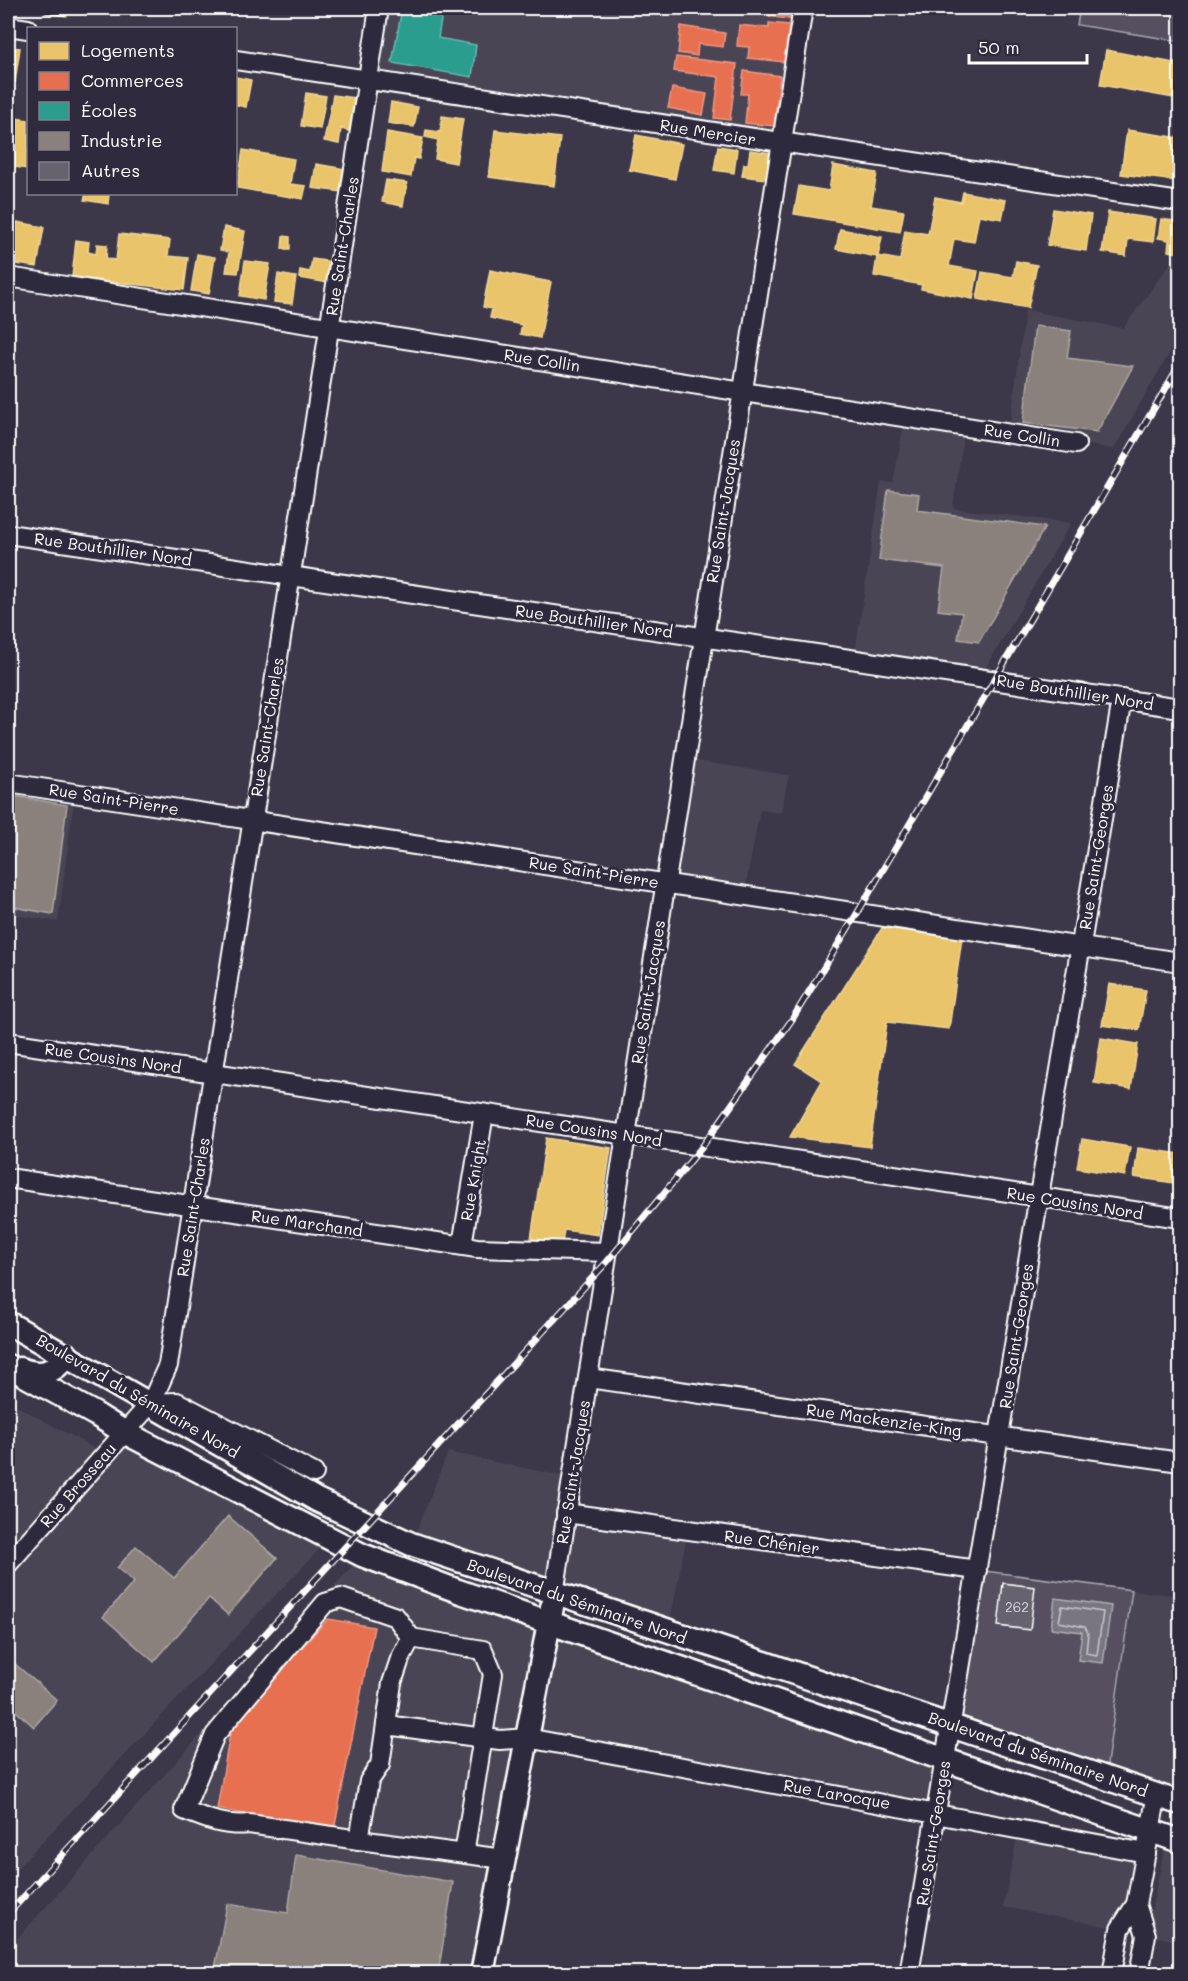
<svg xmlns="http://www.w3.org/2000/svg" width="1188" height="1981" font-family="Mali,sans-serif">
<rect width="100%" height="100%" fill="#3c3749"/>
<filter id="ink" filterUnits="userSpaceOnUse"><feTurbulence type="fractalNoise" baseFrequency=".0167" numOctaves="2"/><feDisplacementMap in="SourceGraphic" scale="12" xChannelSelector="R" yChannelSelector="G"/><feConvolveMatrix kernelMatrix="1 2 1 2 8 2 1 2 1" color-interpolation-filters="sRGB"/></filter>
<g filter="url(#ink)">
<!-- built -->
<g fill="#494455">
<path d="M379,8H554L552,20L555,8H803L781,143L368,80Z"/>
<path d="M1180,250V335L1114,449L1009,433L1025,310L1123,328Z"/>
<path d="M905,417L965,426L953,508L1071,523L980,678L854,659L881,482L893,483Z"/>
<path d="M685,759L789,775L781,813L760,810L744,895L665,883Z"/>
<path d="M8,783L75,793L58,922L8,914Z"/>
<path d="M8,1401L105,1454L124,1432L329,1539L8,1878Z"/>
<path d="M448,1452L572,1478L567,1513L688,1530L668,1632L411,1544Z"/>
<path d="M362,1555L945,1759L936,1812L538,1740L487,1973L8,1974V1949Z"/>
<path d="M1132,1590L1180,1596V1804L1105,1777Z"/>
<path d="M1019,1828L1146,1853L1120,1929L1003,1907Z"/>
<path d="M1167,1836L1180,1841V1942L1146,1935Z"/>
</g>
<!-- green -->
<g fill="#555060" stroke="#aaa8b0" stroke-width="1.5">
<path d="M1080,8H1180V41L1077,25Z"/>
<path d="M977,1570L1132,1590L1105,1777L951,1724Z"/>
</g>
<!-- water -->
<path fill="#797682" stroke="#afadb4" stroke-width="1.5" d="M1055,1598L1111,1606L1103,1663L1078,1660L1082,1632L1051,1628Z"/>
<!-- homes -->
<g fill="#e9c46a" stroke="#f0d697" stroke-width="1.5">
<path d="M47,8H101L100,14L68,9L67,16L46,13Z"/>
<path d="M8,47L20,48L15,82L8,81Z"/>
<path d="M1106,50L1180,64V99L1100,85Z"/>
<path d="M236,77L251,80L246,107L236,105Z"/>
<path d="M306,93L326,96L320,129L301,126Z"/>
<path d="M333,95L355,98L349,131L341,129L339,144L324,141Z"/>
<path d="M391,102L418,107L414,127L388,123Z"/>
<path d="M442,116L463,119L456,163L435,159L438,140L425,137L426,130L440,132Z"/>
<path d="M8,117L28,120V169L9,166L8,179Z"/>
<path d="M495,130L560,138L554,186L489,177Z"/>
<path d="M1127,130L1180,138L1176,181L1121,174Z"/>
<path d="M387,132L423,138L419,159L414,158L411,177L382,172Z"/>
<path d="M636,135L682,144L675,179L629,170Z"/>
<path d="M718,146L737,149L734,173L714,170Z"/>
<path d="M243,150L294,159L290,184L306,186L303,199L237,188Z"/>
<path d="M750,150L770,153L766,179L742,176L744,164H748Z"/>
<path d="M316,164L346,169L342,192L312,188Z"/>
<path d="M833,165L877,173L871,206L904,211L900,232L794,214L799,186L829,191Z"/>
<path d="M386,180L407,183L403,206L382,202Z"/>
<path d="M963,192L1006,200L1002,219L979,215L974,242L954,239L949,266L978,271L973,299L921,289L922,285L874,276L877,257L836,249L840,229L882,237L878,256L900,260L905,230L928,234L935,197L961,202Z"/>
<path d="M86,194H109L108,204L84,200Z"/>
<path d="M1053,209L1091,215L1086,251L1047,245Z"/>
<path d="M1108,212L1156,219L1153,242L1128,239L1126,256L1102,252Z"/>
<path d="M1161,219L1180,222L1179,253L1168,251L1169,240L1158,238Z"/>
<path d="M17,222L44,227L37,267L10,263Z"/>
<path d="M224,227L245,231L238,273L226,272L229,252L220,250Z"/>
<path d="M119,234L170,240L168,256L188,258L184,290L72,277L76,240L89,242L88,252L96,254L97,244L107,245L106,259L116,260Z"/>
<path d="M283,236L290,237V249H282Z"/>
<path d="M197,254L215,257L209,294L191,291Z"/>
<path d="M312,259L332,262L328,283L299,278L300,270L310,272Z"/>
<path d="M245,261L270,264L264,300L240,296Z"/>
<path d="M1016,261L1037,265L1028,308L977,299L982,272L1013,277Z"/>
<path d="M490,270L551,282L540,338L520,334L522,325L490,318L492,309L483,307Z"/>
<path d="M278,274L296,277L292,304L274,302Z"/>
<path d="M882,928L962,938L949,1029L887,1022L870,1147L790,1137L822,1081L795,1064Z"/>
<path d="M1109,984L1146,990L1139,1030L1102,1025Z"/>
<path d="M1101,1038L1138,1044L1131,1089L1094,1083Z"/>
<path d="M546,1138L611,1148L598,1235L564,1230L562,1244L531,1239Z"/>
<path d="M1082,1139L1130,1147L1125,1176L1077,1168Z"/>
<path d="M1138,1148L1180,1154V1184L1134,1177Z"/>
</g>
<!-- shops -->
<g fill="#e76f51" stroke="#ee9a85" stroke-width="1.5">
<path d="M769,8H795L794,20L768,16Z"/>
<path d="M769,23L789,25L784,62L748,58L749,47L737,46L739,25L769,28Z"/>
<path d="M681,26L725,33L723,47L698,44L697,56L678,53Z"/>
<path d="M676,57L737,64L730,120L714,118L719,77L674,71Z"/>
<path d="M744,71L780,76L774,126L745,123L748,94H741Z"/>
<path d="M672,88L707,94L703,115L668,108Z"/>
<path d="M328,1619L374,1627L334,1830L217,1809L232,1722Z"/>
</g>
<!-- schools -->
<path fill="#2a9d8f" stroke="#6abab1" stroke-width="1.5" d="M402,8H443L438,38L476,45L472,77L392,63Z"/>
<!-- industry -->
<g fill="#8a817c" stroke="#ada7a3" stroke-width="1.5">
<path d="M1035,326L1071,331L1067,358L1133,366L1097,432L1023,423Z"/>
<path d="M888,490L919,494L917,510L1045,527L979,642L958,639L962,613L938,610L944,568L879,560Z"/>
<path d="M8,795L67,805L53,914L8,906Z"/>
<path d="M228,1516L277,1558L228,1615L209,1598L154,1662L103,1617L134,1582L117,1568L136,1546L174,1578Z"/>
<path d="M8,1658L57,1700L34,1727L8,1704Z"/>
<path d="M296,1855L453,1882L438,1974H214L227,1904L288,1913Z"/>
</g>
<g fill="none" stroke-linecap="round" stroke-linejoin="round">
<!-- shore -->
<path stroke="#c9c8cd" stroke-width="1.5" d="M1062,1606L1103,1612L1097,1655L1086,1653L1088,1633L1085,1627L1059,1622Z"/>
</g>
<!-- building -->
<path fill="#666270" stroke="#fff" stroke-width="1.5" d="M1003,1583L1035,1587L1030,1630L998,1626Z"/>
<g fill="none" stroke-linecap="round" stroke-linejoin="round">
<defs>
<g id="minor">
<path d="M8,26L28,29"/>
<path d="M236,60L1180,202"/>
<path d="M8,277L1076,444"/>
<path d="M8,534L1180,708"/>
<path d="M8,783L1180,962"/>
<path d="M8,1042L1180,1218"/>
<path d="M8,1178L477,1248L607,1252"/>
<path d="M462,1245L484,1114"/>
<path d="M588,1378L1180,1462"/>
<path d="M151,1403L177,1402L314,1473"/>
<path d="M566,1513L977,1570"/>
<path d="M8,1564L151,1403L168,1365L379,8"/>
<path d="M554,1594L803,8"/>
<path d="M386,1725L500,1740L527,1738L1146,1853"/>
<path d="M359,1840L249,1824C226,1827 206,1819 184,1810L215,1735L325,1603L341,1598L396,1617L411,1638"/>
<path d="M464,1854L493,1674L483,1650L411,1638L400,1659L392,1683L380,1765L369,1781L359,1840L504,1859"/>
<path d="M1136,1904L1146,1935L1139,1974"/>
<path d="M909,1974L1122,699"/>
<path d="M1112,1974L1120,1929L1136,1904L1157,1794"/>
</g>
<g id="major">
<path d="M8,1323L317,1500L411,1544L1180,1803"/>
<path d="M8,1366L95,1414L124,1432L362,1555L458,1591L1180,1841"/>
<path d="M20,1369C42,1377 54,1373 67,1355"/>
<path d="M482,1974L552,1607"/>
</g>
</defs>
<!-- minor casing -->
<use href="#minor" stroke="#fff" stroke-width="22"/>
<!-- major casing -->
<use href="#major" stroke="#fff" stroke-width="27"/>
<!-- minor -->
<use href="#minor" stroke="#2f2a3d" stroke-width="18"/>
<!-- major -->
<use href="#major" stroke="#2f2a3d" stroke-width="22"/>
<defs>
<path id="rail" d="M8,1914L607,1262L702,1147L793,1018L858,912L1180,364"/>
</defs>
<!-- rail casing -->
<use href="#rail" stroke="#fff" stroke-width="7"/>
<!-- rail -->
<use href="#rail" stroke="#2f2a3d" stroke-width="4.5" stroke-dasharray="14" stroke-linecap="butt"/>
</g>
</g>
<g text-anchor="middle" stroke-width="6" stroke-linejoin="round" paint-order="stroke">
<!-- number labels -->
<g font-size="14" fill="#d9d8db">
<text x="1017" y="1612">262</text>
</g>
<!-- street labels -->
<g font-size="16" fill="#fff" stroke="#2f2a3d">
<text transform="translate(708 132) rotate(9)" y="6">Rue Mercier</text>
<text transform="translate(342 246) rotate(-81)" y="6">Rue Saint-Charles</text>
<text transform="translate(542 360) rotate(9)" y="6">Rue Collin</text>
<text transform="translate(1022 435) rotate(9)" y="6">Rue Collin</text>
<text transform="translate(723 511) rotate(-81)" y="6">Rue Saint-Jacques</text>
<text transform="translate(113 549) rotate(8)" y="6">Rue Bouthillier Nord</text>
<text transform="translate(594 621) rotate(8)" y="6">Rue Bouthillier Nord</text>
<text transform="translate(1075 692) rotate(9)" y="6">Rue Bouthillier Nord</text>
<text transform="translate(267 727) rotate(-81)" y="6">Rue Saint-Charles</text>
<text transform="translate(114 799) rotate(9)" y="6">Rue Saint-Pierre</text>
<text transform="translate(1096 857) rotate(-81)" y="6">Rue Saint-Georges</text>
<text transform="translate(594 872) rotate(9)" y="6">Rue Saint-Pierre</text>
<text transform="translate(648 992) rotate(-81)" y="6">Rue Saint-Jacques</text>
<text transform="translate(113 1058) rotate(8)" y="6">Rue Cousins Nord</text>
<text transform="translate(594 1130) rotate(9)" y="6">Rue Cousins Nord</text>
<text transform="translate(473 1180) rotate(-80)" y="6">Rue Knight</text>
<text transform="translate(1075 1203) rotate(9)" y="6">Rue Cousins Nord</text>
<text transform="translate(193 1207) rotate(-81)" y="6">Rue Saint-Charles</text>
<text transform="translate(307 1223) rotate(8)" y="6">Rue Marchand</text>
<text transform="translate(1016 1336) rotate(-81)" y="6">Rue Saint-Georges</text>
<text transform="translate(138 1396) rotate(30)" y="6">Boulevard du Séminaire Nord</text>
<text transform="translate(884 1420) rotate(8)" y="6">Rue Mackenzie-King</text>
<text transform="translate(573 1472) rotate(-81)" y="6">Rue Saint-Jacques</text>
<text transform="translate(78 1485) rotate(-49)" y="6">Rue Brosseau</text>
<text transform="translate(772 1542) rotate(8)" y="6">Rue Chénier</text>
<text transform="translate(577 1601) rotate(19)" y="6">Boulevard du Séminaire Nord</text>
<text transform="translate(1038 1754) rotate(19)" y="6">Boulevard du Séminaire Nord</text>
<text transform="translate(837 1794) rotate(10)" y="6">Rue Larocque</text>
<text transform="translate(933 1833) rotate(-81)" y="6">Rue Saint-Georges</text>
</g>
</g>
<!-- margin -->
<rect width="1188" height="1981" fill="none" stroke="#2f2a3d" stroke-width="30"/>
<rect x="15" y="15" width="1158" height="1951" fill="none" stroke="#fff" stroke-width="2" filter="url(#ink)"/>
<!-- legend -->
<rect x="27" y="27" width="210" height="168" fill="#2f2a3d" stroke="#827f8b" stroke-width="1.5"/>
<rect x="39" y="42" width="30" height="18" fill="#e9c46a" stroke="#827f8b" stroke-width="1.5"/>
<text x="81" y="57" font-size="18" fill="#ffffff">Logements</text>
<rect x="39" y="72" width="30" height="18" fill="#e76f51" stroke="#827f8b" stroke-width="1.5"/>
<text x="81" y="87" font-size="18" fill="#ffffff">Commerces</text>
<rect x="39" y="102" width="30" height="18" fill="#2a9d8f" stroke="#827f8b" stroke-width="1.5"/>
<text x="81" y="117" font-size="18" fill="#ffffff">Écoles</text>
<rect x="39" y="132" width="30" height="18" fill="#8a817c" stroke="#827f8b" stroke-width="1.5"/>
<text x="81" y="147" font-size="18" fill="#ffffff">Industrie</text>
<rect x="39" y="162" width="30" height="18" fill="#666270" stroke="#827f8b" stroke-width="1.5"/>
<text x="81" y="177" font-size="18" fill="#ffffff">Autres</text>
<!-- scale -->
<path d="M969 54v9h118v-9" fill="none" stroke="#ffffff" stroke-width="3"/>
<text x="978" y="54" font-size="18" fill="#ffffff" stroke="#2f2a3d" stroke-width="4.5" paint-order="stroke">50 m</text>
</svg>
